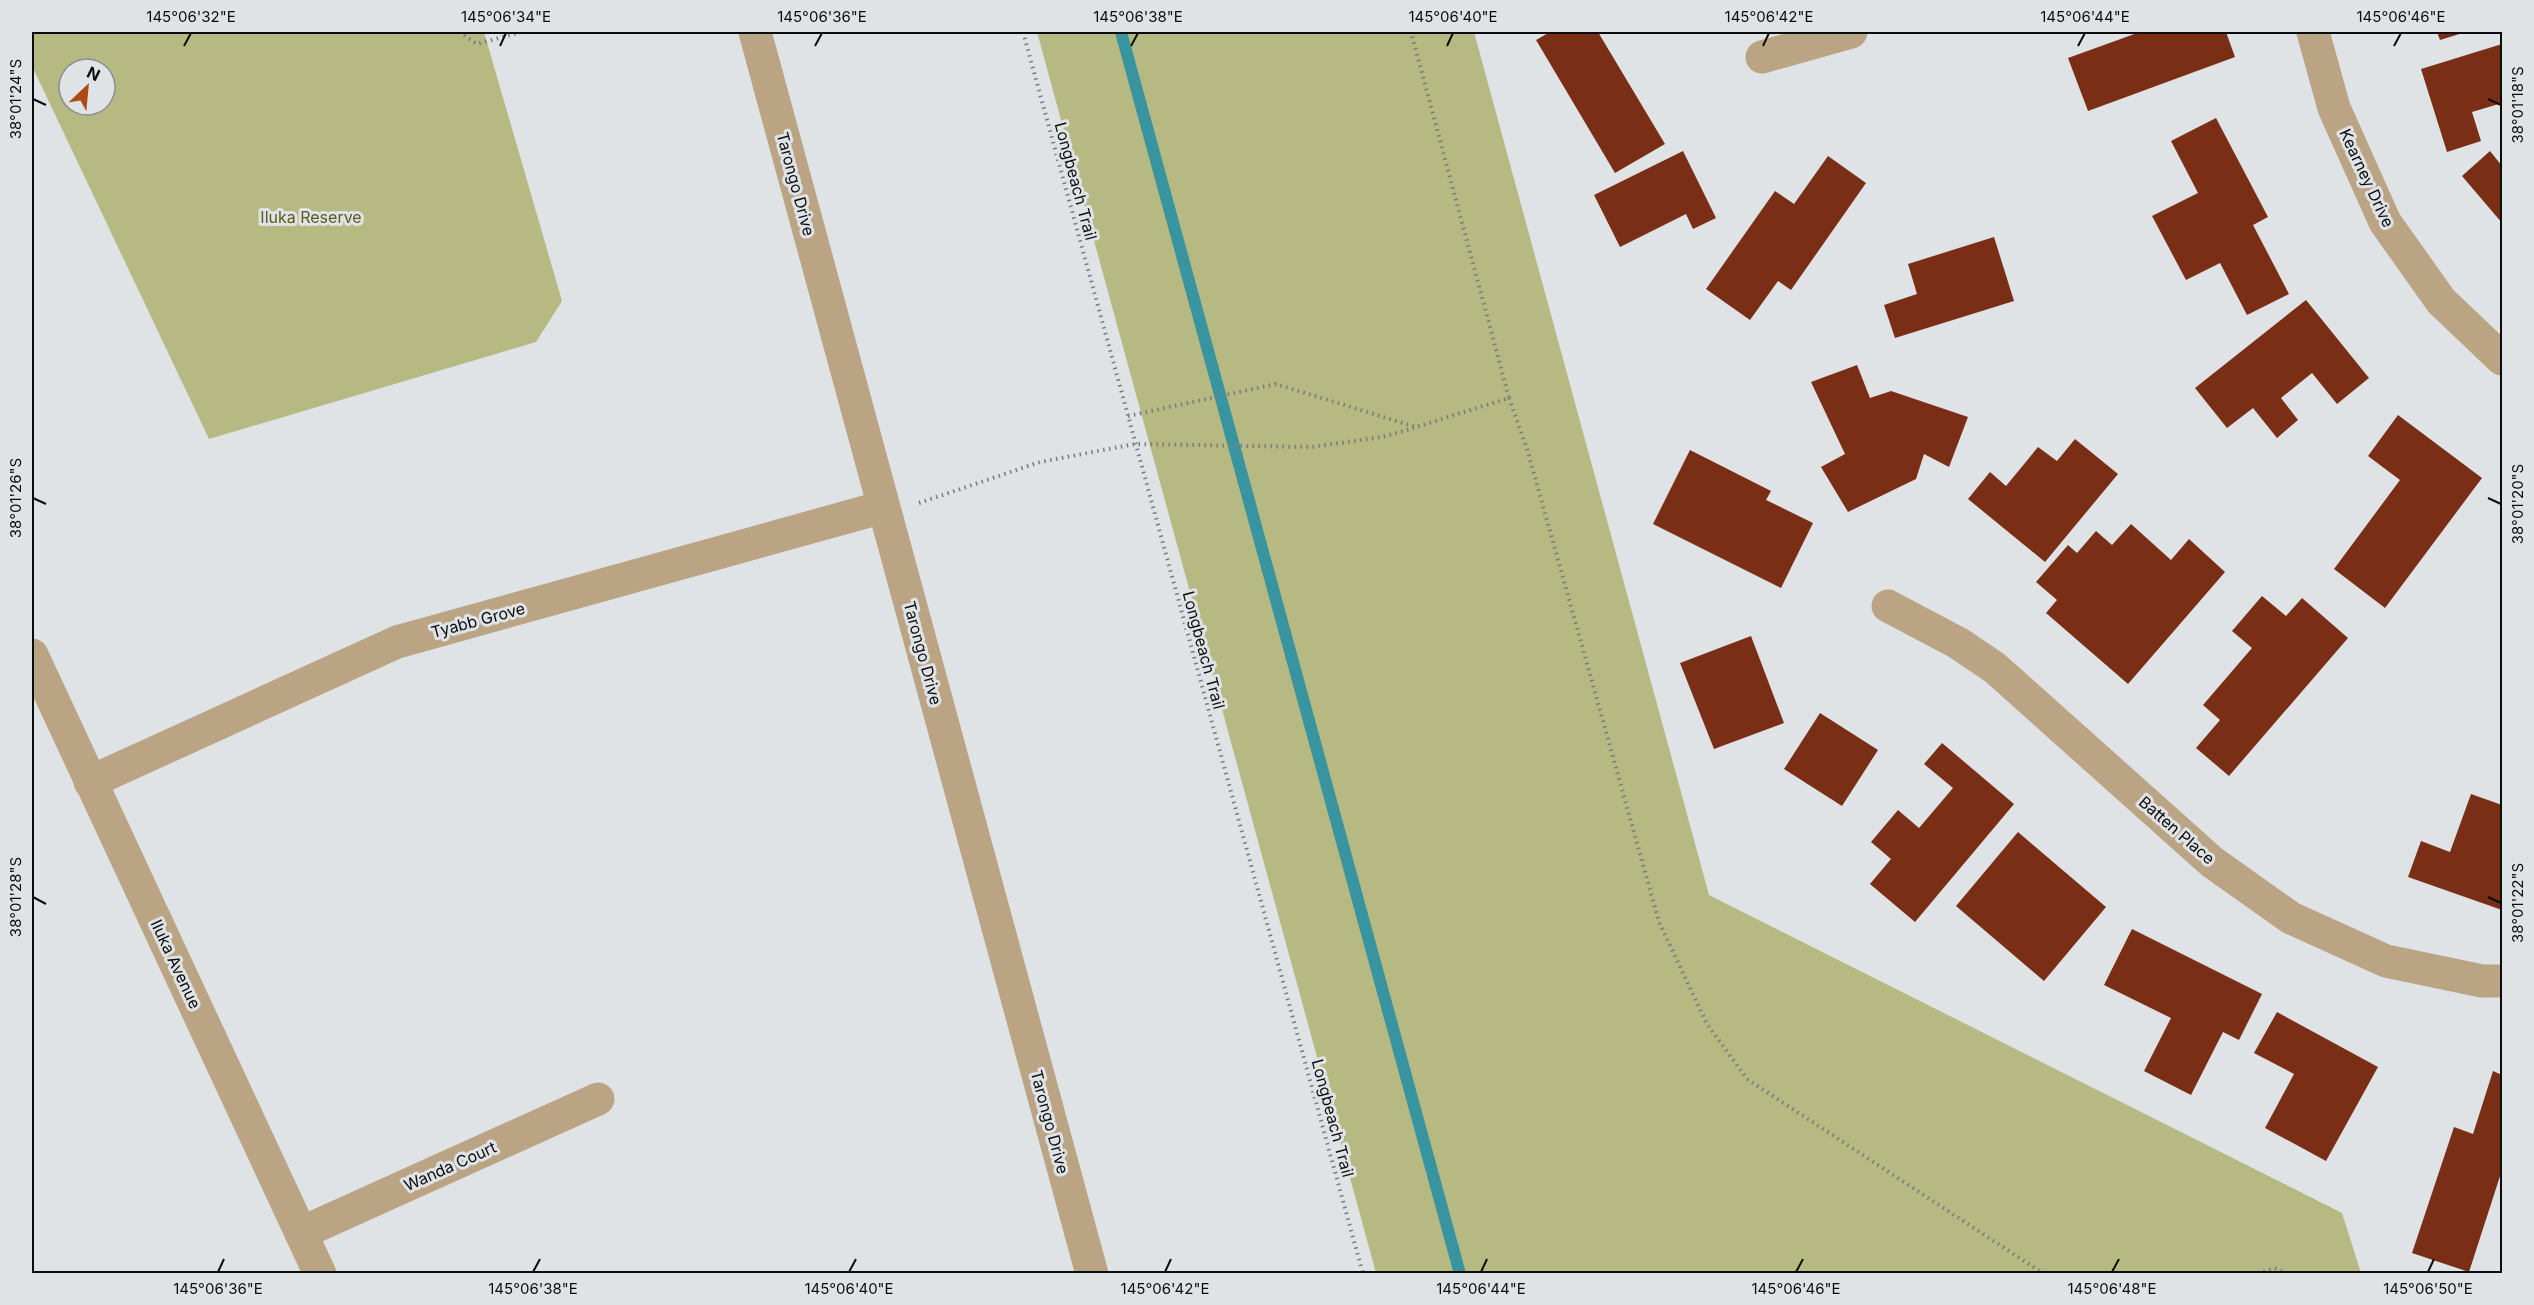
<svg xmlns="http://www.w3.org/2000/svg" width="2534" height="1305" font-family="Inter,sans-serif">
<rect width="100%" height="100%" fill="#e0e3e6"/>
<!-- green -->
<g fill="#b6b981" fill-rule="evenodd">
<path d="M32,32H484L562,301L536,342L209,439L32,66ZM69,69H105V105H69Z"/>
<path d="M1037,32H1474L1709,895L2342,1213L2361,1273H1376Z"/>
</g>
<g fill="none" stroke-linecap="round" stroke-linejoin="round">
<!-- stream -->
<path stroke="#38949e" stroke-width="12" d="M1121,32L1460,1274"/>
</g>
<!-- building -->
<g fill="#7b2e16">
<path d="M1550,32H1598L1665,144L1615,173L1536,40Z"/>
<path d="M2140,32H2226L2235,57L2088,111L2068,58Z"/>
<path d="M2437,32H2466L2440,40Z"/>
<path d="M2502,44V103L2472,112L2481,141L2447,152L2421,69Z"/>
<path d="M2216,118L2268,217L2253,225L2289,294L2247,315L2220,263L2186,280L2152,216L2198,193L2171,141Z"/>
<path d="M1683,151L1716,218L1693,229L1686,214L1620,247L1594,195Z"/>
<path d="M2490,151L2502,166V223L2462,176Z"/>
<path d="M1828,156L1866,183L1791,290L1778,281L1750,320L1706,289L1775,191L1794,204Z"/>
<path d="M1994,237L2014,301L1895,338L1884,305L1917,294L1908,264Z"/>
<path d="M2306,300L2369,378L2337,404L2312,373L2281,398L2298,420L2277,438L2253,408L2227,428L2195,388Z"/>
<path d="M1857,365L1870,398L1891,391L1968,417L1949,467L1924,454L1916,479L1848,512L1821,467L1845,454L1811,382Z"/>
<path d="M2398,415L2482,478L2385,608L2334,569L2400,480L2368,456Z"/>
<path d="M2075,439L2118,474L2045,562L1968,499L1990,472L2006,486L2038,447L2057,461Z"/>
<path d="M1690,450L1771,491L1766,500L1813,523L1781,588L1653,524Z"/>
<path d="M2131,524L2171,560L2189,539L2225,572L2128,684L2046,613L2057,600L2036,582L2068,545L2077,553L2096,531L2112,545Z"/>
<path d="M2262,596L2286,616L2302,598L2348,638L2229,776L2196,748L2220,720L2203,705L2252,648L2232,631Z"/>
<path d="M1751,636L1784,723L1714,749L1680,663Z"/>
<path d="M1820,713L1878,750L1842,806L1784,769Z"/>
<path d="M1942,743L2014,804L1915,922L1870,884L1891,859L1871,842L1898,810L1919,828L1953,788L1924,764Z"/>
<path d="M2471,794L2502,805V910L2408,877L2421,841L2450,852Z"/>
<path d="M2018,832L2106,907L2044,981L1956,906Z"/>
<path d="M2132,929L2262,994L2239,1040L2223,1032L2191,1095L2144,1071L2171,1018L2104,985Z"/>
<path d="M2277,1012L2378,1067L2326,1161L2265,1128L2294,1074L2254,1053Z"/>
<path d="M2493,1071L2502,1075V1170L2469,1272L2412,1253L2454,1127L2473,1134Z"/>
</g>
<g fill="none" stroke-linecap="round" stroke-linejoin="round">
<!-- path -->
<g stroke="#797b7d" stroke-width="4" stroke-dasharray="1.5 4.5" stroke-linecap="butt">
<path d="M459,32L477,44L521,32"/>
<path d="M1023,32L1363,1274"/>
<path d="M1509,398L1528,452L1659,922L1707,1024L1747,1079L2044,1274"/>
<path d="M1128,416L1276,384L1416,427L1509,398L1411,32"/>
<path d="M919,503L1040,462L1135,444L1312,447L1382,437L1414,428"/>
<path d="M2258,1274L2274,1268L2288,1274"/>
</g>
<!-- minor -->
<g stroke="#baa484" stroke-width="33">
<path d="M755,32L1092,1274"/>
<path d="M1762,57L1851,32"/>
<path d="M1888,606L1958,643L1995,668L2212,862L2291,918L2386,961L2482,981H2502"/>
<path d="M32,655L320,1274"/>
<path d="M90,782L397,642L883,507"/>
<path d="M301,1233L598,1099"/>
</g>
<!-- tertiary -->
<path stroke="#baa484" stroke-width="33" d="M2313,32L2334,108L2385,222L2441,301L2502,359"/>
</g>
<!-- ticks -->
<path fill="none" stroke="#0b0c0d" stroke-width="2" d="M184,46L191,33M500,46L506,33M815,46L822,33M1131,46L1138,33M1447,46L1453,33M1763,46L1769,33M2078,46L2085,33M2394,46L2401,33M33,99L46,105M2488,99L2501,105M33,498L46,504M2488,498L2501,504M33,897L46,904M2488,897L2501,903M218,1272L224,1259M533,1272L540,1259M849,1272L856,1259M1165,1272L1171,1259M1481,1272L1487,1259M1796,1272L1803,1259M2112,1272L2119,1259M2428,1272L2434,1259"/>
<g text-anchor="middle" stroke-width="6" stroke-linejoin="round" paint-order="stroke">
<!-- street labels -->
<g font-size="16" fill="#0b0c0d" stroke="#e0e3e6">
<text transform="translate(2367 178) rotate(65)" y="6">Kearney Drive</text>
<text transform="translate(1076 181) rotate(75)" y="6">Longbeach Trail</text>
<text transform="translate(796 184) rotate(75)" y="6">Tarongo Drive</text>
<text transform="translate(478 620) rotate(-15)" y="6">Tyabb Grove</text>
<text transform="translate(1204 650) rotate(75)" y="6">Longbeach Trail</text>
<text transform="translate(923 653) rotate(75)" y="6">Tarongo Drive</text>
<text transform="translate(2177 830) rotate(41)" y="6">Batten Place</text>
<text transform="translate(176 964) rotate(65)" y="6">Iluka Avenue</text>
<text transform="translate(1333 1118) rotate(75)" y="6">Longbeach Trail</text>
<text transform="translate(1050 1122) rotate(75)" y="6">Tarongo Drive</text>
<text transform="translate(450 1166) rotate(-24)" y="6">Wanda Court</text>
</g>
<!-- park labels -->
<g font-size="16" fill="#595b1a" stroke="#e0e3e6">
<text x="311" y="223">Iluka Reserve</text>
</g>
</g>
<!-- border -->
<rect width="2534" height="1305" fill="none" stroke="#e0e3e6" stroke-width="66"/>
<!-- north arrow -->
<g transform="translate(87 87) rotate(26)"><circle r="28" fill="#e0e3e6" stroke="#8b8d8f" stroke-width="1.5"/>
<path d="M0-4.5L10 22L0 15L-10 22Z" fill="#ae4b14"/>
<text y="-9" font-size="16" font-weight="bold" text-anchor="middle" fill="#0b0c0d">N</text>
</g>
<rect x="33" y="33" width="2468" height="1239" fill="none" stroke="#0b0c0d" stroke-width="2"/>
<g font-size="15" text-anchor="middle" fill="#0b0c0d">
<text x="191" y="22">145°06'32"E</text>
<text x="506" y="22">145°06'34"E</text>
<text x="822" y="22">145°06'36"E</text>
<text x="1138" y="22">145°06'38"E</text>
<text x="1453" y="22">145°06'40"E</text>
<text x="1769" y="22">145°06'42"E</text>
<text x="2085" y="22">145°06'44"E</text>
<text x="2401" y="22">145°06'46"E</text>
<text transform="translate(16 99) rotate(-90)" y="5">38°01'24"S</text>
<text transform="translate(2518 105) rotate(-90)" y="5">38°01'18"S</text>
<text transform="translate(16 498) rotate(-90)" y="5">38°01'26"S</text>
<text transform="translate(2518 504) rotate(-90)" y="5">38°01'20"S</text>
<text transform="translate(16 897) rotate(-90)" y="5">38°01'28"S</text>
<text transform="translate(2518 903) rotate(-90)" y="5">38°01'22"S</text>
<text x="218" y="1294">145°06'36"E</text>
<text x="533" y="1294">145°06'38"E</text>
<text x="849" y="1294">145°06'40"E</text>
<text x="1165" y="1294">145°06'42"E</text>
<text x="1481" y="1294">145°06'44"E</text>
<text x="1796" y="1294">145°06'46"E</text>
<text x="2112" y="1294">145°06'48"E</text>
<text x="2428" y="1294">145°06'50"E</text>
</g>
</svg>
